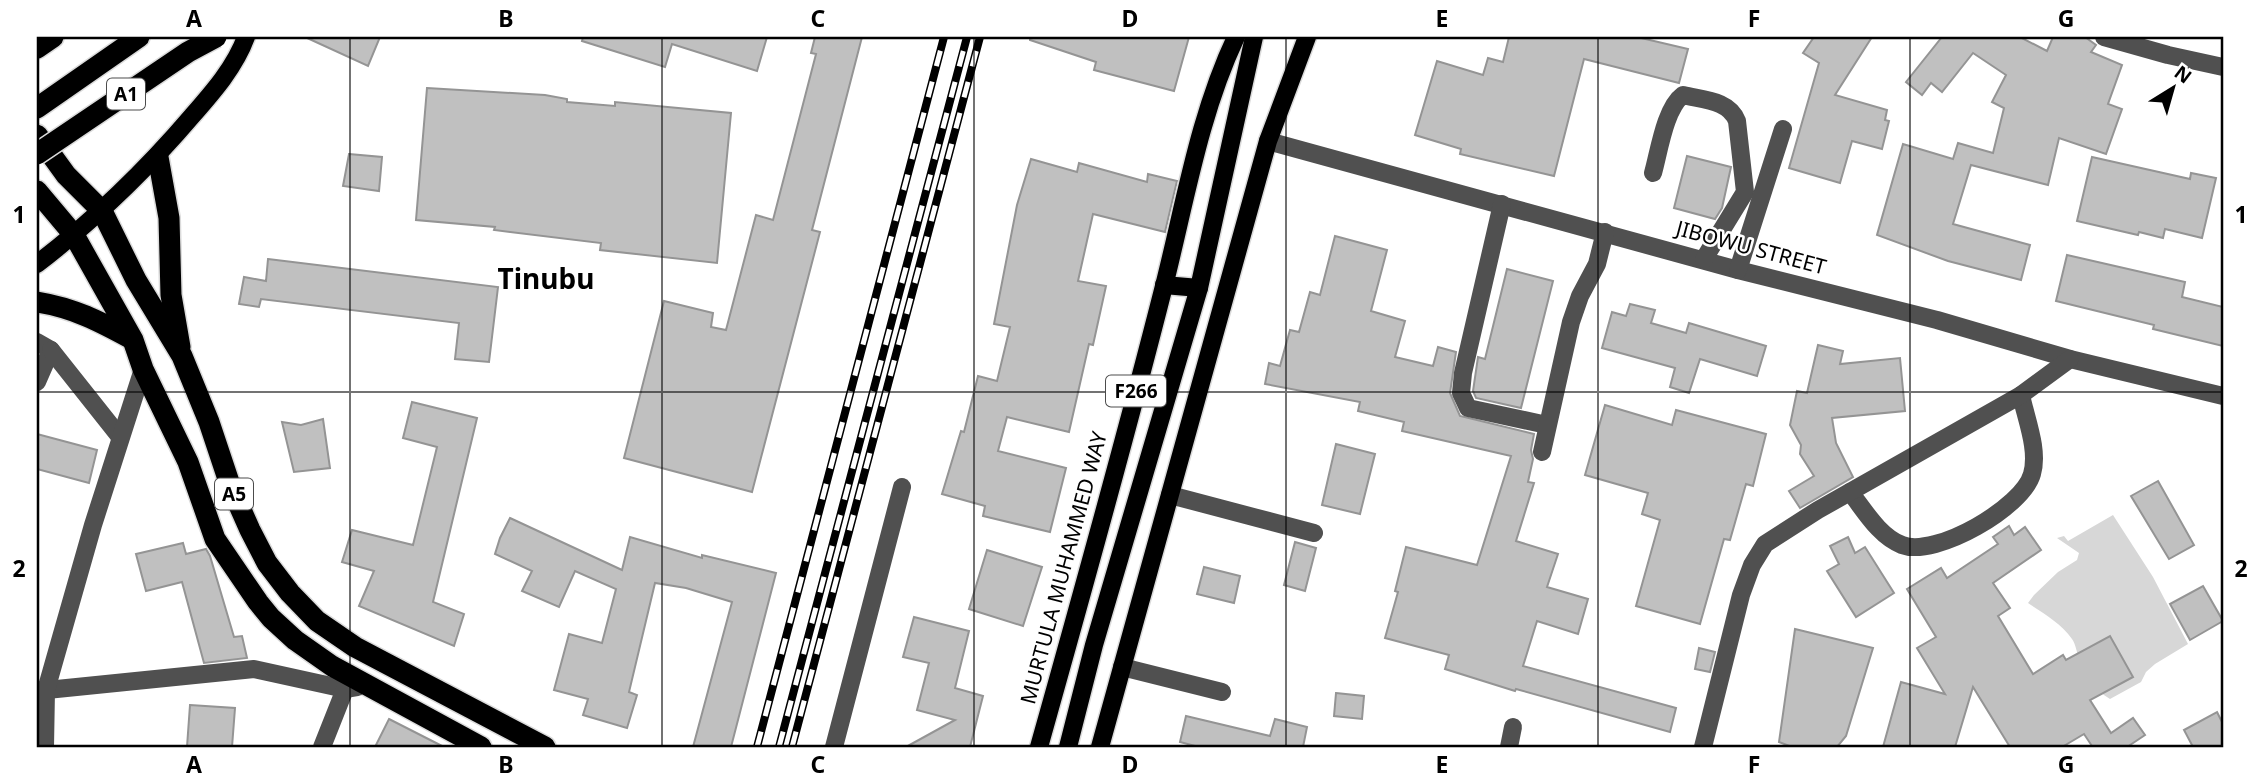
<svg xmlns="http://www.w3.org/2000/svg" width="2260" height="784" font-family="'Noto Sans',sans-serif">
<rect width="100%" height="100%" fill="#fff"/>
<!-- green -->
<path fill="#d7d7d7" d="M2113,515L2153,577L2188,644L2155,664L2146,672L2141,682L2110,699C2094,689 2085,677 2079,660C2077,653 2076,645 2072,639C2061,623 2043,613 2028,603L2034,595L2058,572L2077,560L2079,553L2057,538L2064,536L2068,541Z"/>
<!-- building -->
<g fill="#c0c0c0" stroke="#949494" stroke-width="2">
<path d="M305,37H380L368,66Z"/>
<path d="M583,37H767L757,71L672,44L665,67L582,41Z"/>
<path d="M815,37H862L812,230L820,232L752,492L624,458L664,301L713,313L711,327L726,330L756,215L773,220L816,54L811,53Z"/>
<path d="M1030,37H1189L1174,91L1094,70L1096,62L1030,40Z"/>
<path d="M1509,37H1637L1688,49L1679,83L1584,59L1554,176L1460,154L1461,149L1415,135L1437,61L1483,75L1488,58L1503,62Z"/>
<path d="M1814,37H1872L1835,95L1887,110L1885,120L1889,121L1882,149L1852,141L1840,183L1789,168L1819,63L1803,53Z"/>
<path d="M1942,37H2020L2047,51L2053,37H2085L2096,45L2091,52L2122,65L2108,104L2122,109L2106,154L2059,138L2048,185L1971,165L1953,224L2030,245L2021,280L1948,261L1877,235L1903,144L1953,159L1958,143L1993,153L2004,108L1992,102L2006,75L1973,53L1942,92L1931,83L1922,95L1906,82Z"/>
<path d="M427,88L545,95L567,99V102L615,106V102L731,113L717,263L600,250L601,243L494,230L495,227L416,220Z"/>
<path d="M349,154L382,157L379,191L343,186Z"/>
<path d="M1687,156L1731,167L1722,208L1715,219L1674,208Z"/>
<path d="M2092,157L2190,179L2191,173L2216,178L2202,238L2165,229L2163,238L2139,232L2138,235L2077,221Z"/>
<path d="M1031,159L1077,172L1079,163L1147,182L1148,174L1177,181L1165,232L1093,214L1078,281L1106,286L1093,345L1089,344L1069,432L1007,417L998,451L1066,468L1050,532L983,516L985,506L942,494L961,431L964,432L978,376L997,381L1010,327L994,324L1017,205Z"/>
<path d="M1335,236L1387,250L1371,311L1405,321L1395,357L1433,366L1438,347L1456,352L1450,393L1460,416L1534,434L1531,450L1533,459L1528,482L1534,483L1516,541L1558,554L1547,587L1588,599L1578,634L1537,621L1523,666L1676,708L1670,732L1516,689L1515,691L1445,669L1449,655L1385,638L1398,592L1395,591L1406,547L1477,565L1511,456L1402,431L1404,422L1358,411L1360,402L1265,384L1269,363L1280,366L1290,330L1299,332L1310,292L1320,295Z"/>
<path d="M2067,255L2185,282L2182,297L2223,307V346L2153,329L2154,325L2056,301Z"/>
<path d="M268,259L498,287L489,362L455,359L459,323L261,299L259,307L239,304L244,277L266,281Z"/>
<path d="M1507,269L1553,281L1521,408L1476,398L1473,391L1478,357L1485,359Z"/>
<path d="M1630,304L1655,310L1651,323L1686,333L1689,323L1766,346L1757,376L1700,359L1689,393L1670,387L1675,368L1602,348L1612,312L1626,316Z"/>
<path d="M1818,345L1843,351L1840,364L1900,358L1905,411L1832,418L1836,443L1853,477L1800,508L1789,491L1814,476L1800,454L1801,445L1790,425L1797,391L1807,393Z"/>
<path d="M412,402L477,418L433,602L464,614L454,646L359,606L374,571L342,562L352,530L413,545L437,447L403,438Z"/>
<path d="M1605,405L1672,425L1676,410L1766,434L1753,486L1746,484L1730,540L1724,539L1700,624L1636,606L1660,520L1642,514L1648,493L1585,475Z"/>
<path d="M323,419L330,468L294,472L282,422L301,425Z"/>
<path d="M37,434L97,450L89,483L37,469Z"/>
<path d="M1336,444L1375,454L1360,514L1322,505Z"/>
<path d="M2158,481L2194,545L2169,559L2131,496Z"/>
<path d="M510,518L622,570L630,537L702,558V555L776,573L731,747H693L732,602L686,588L655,583L629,692L637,695L627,728L583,715L588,699L554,690L569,634L602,643L616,589L575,571L559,607L522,591L532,571L495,554L500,538Z"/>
<path d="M2009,526L2014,535L2025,527L2041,550L1993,583L2010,608L1998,616L2033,674L2063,655L2066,660L2110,636L2133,677L2090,700L2111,733L2133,718L2145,735L2127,747H2090L2092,746L2084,734L2062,747H2010L1973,687L1955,747H1883L1901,682L1945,694L1917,648L1936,637L1907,589L1941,568L1947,578L1998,544L1993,537Z"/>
<path d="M1848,537L1855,553L1865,547L1894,593L1856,617L1827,571L1839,564L1830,546Z"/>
<path d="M1295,542L1316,548L1305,591L1284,585Z"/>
<path d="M183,543L186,554L206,549L210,556L234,637L242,636L247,658L204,663L182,582L146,591L136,554Z"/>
<path d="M987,550L1042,567L1023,626L969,609Z"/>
<path d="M1204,567L1240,576L1234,603L1197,594Z"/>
<path d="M2203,586L2223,621L2190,640L2170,604Z"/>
<path d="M914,617L969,631L955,688L983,696L970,747H906L955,720L917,710L929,663L903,657Z"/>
<path d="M1795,629L1873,648L1846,736L1837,747H1792L1779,742Z"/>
<path d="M1699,648L1715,652L1710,672L1695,669Z"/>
<path d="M1336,693L1364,696L1362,719L1334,716Z"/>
<path d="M190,705L235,708L232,747H187Z"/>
<path d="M2217,712L2223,724V747H2193L2184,730Z"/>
<path d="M1186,716L1270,736L1275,719L1307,727L1303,747H1199L1180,742Z"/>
<path d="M389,719L444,747H375Z"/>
</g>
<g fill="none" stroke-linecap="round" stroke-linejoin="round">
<defs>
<g id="major">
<path d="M37,264C94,220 145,171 192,116C213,92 235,67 246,37"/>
<path d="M1164,285L1199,288"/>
<path d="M1039,747C1082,594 1125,440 1164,286C1185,203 1199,115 1236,37"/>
<path d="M1068,747L1094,645L1199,288L1254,37"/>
<path d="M1100,747L1268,141L1307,37"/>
</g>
<g id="highway">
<path d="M37,48L53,37"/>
<path d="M37,108L139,37"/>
<path d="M37,135L66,175L102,211L136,280L182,356L209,422L230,485L250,530L267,563L290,593L317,621L355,647L545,747"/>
<path d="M158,157L169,218L171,295L180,347"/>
<path d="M37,191L74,235L133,340L143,369L188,462L215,539L258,602L271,618L295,640L332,666L481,747"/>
<path d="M37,302C74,308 99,321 132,339"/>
</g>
</defs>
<!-- major casing -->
<use href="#major" stroke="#dbdbdb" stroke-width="21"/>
<!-- highway casing -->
<use href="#highway" stroke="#dbdbdb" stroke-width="24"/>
<!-- minor -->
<g stroke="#505050" stroke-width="18">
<path d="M2104,37L2168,55L2223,67"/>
<path d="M1268,141L1738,270L1937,320L2070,359L2223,396"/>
<path d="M1653,173C1659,152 1665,108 1683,95C1703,100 1729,100 1737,121L1745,192L1704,259"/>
<path d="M1502,204L1463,373L1461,393L1468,408L1547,425"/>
<path d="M1738,270L1783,129"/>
<path d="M37,342L51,350L37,382"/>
<path d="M51,350L120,437"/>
<path d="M1542,452L1571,322L1580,296L1597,264L1605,232"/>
<path d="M1850,492C1865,511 1879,536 1902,545C1936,558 2023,507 2032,474C2039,450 2026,419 2021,395"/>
<path d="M1170,495L1314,533"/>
<path d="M1122,667L1222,692"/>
<path d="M37,691L254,669L345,689"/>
<path d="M45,747L46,690L93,525L143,369"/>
<path d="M322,747L345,689L357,687"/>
<path d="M834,747L902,487"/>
<path d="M1509,747L1513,727"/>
<path d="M1703,747L1741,595L1752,565L1765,544L1818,510L2021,395L2070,359"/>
</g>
<!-- major -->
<use href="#major" stroke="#000" stroke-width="18"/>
<!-- highway -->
<use href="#highway" stroke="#000" stroke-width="21"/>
<defs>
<g id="rail">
<path d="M757,747L944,37"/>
<path d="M779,747L967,37"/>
<path d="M792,747L980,37"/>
</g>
</defs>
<!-- rail casing -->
<use href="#rail" stroke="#000" stroke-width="8"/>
<!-- rail -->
<use href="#rail" stroke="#fff" stroke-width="5" stroke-dasharray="16" stroke-linecap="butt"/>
<defs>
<path id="highway-bridge" d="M37,154L188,52L216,37"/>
</defs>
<!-- highway-bridge casing -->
<use href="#highway-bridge" stroke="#dbdbdb" stroke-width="24" stroke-linecap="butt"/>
<!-- highway-bridge -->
<use href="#highway-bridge" stroke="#000" stroke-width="21"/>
</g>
<!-- grid -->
<path fill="none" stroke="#000" stroke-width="2" stroke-opacity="0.55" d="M350,37V747M662,37V747M974,37V747M1286,37V747M1598,37V747M1910,37V747M37,392H2223"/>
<g text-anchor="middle" stroke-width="5" stroke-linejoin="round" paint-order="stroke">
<!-- shield labels -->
<g fill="#fff" stroke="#4c4c4c" stroke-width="2">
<rect x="107" y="78.5" width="38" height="31" rx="5"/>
<rect x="1106" y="375.5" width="60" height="31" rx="5"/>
<rect x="215" y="478.5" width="38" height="31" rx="5"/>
</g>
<g font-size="19" font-weight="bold" fill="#000">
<text x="126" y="101">A1</text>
<text x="1136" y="398">F266</text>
<text x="234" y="501">A5</text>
</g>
<!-- street labels -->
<g font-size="21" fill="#000" stroke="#fff">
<text transform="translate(1751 248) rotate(15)" y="7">JIBOWU STREET</text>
<text transform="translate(1064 568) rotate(-75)" y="7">MURTULA MUHAMMED WAY</text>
</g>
<!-- district labels -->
<g font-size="28" font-weight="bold" fill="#000" stroke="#fff">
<text x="546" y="289">Tinubu</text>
</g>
</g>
<!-- border -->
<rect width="2260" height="784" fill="none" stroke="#ffffff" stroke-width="77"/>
<!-- north arrow -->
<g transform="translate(2173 88) rotate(37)" stroke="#ffffff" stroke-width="5" paint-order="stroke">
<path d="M0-5L12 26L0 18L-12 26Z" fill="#000000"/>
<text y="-10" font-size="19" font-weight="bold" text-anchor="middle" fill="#000000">N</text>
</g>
<rect x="38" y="38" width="2184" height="708" fill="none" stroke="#000" stroke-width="2.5"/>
<g font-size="23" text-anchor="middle" font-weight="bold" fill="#000">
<text x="194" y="27">A</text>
<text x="506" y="27">B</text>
<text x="818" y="27">C</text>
<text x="1130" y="27">D</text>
<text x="1442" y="27">E</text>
<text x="1754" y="27">F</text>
<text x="2066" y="27">G</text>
<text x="19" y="223">1</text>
<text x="2241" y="223">1</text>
<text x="19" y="577">2</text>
<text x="2241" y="577">2</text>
<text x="194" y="773">A</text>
<text x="506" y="773">B</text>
<text x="818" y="773">C</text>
<text x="1130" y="773">D</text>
<text x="1442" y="773">E</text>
<text x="1754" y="773">F</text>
<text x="2066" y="773">G</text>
</g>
</svg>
